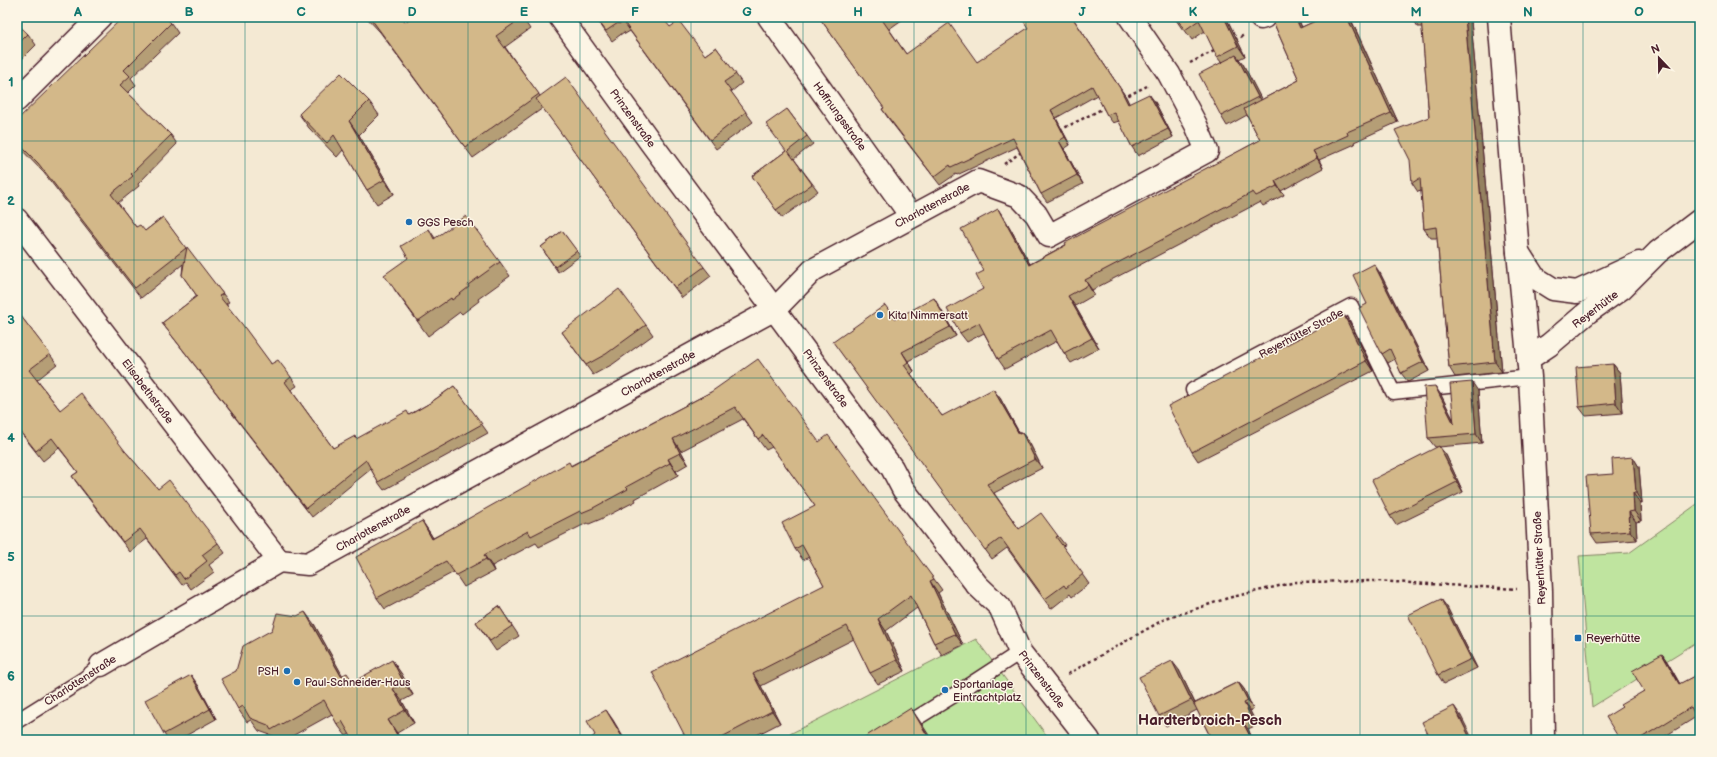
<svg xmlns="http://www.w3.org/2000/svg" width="1717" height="757" font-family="'Balsamiq Sans',sans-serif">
<rect width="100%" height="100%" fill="#f4e9d3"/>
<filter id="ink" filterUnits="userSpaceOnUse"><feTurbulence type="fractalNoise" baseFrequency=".025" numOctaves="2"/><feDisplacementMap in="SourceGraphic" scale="8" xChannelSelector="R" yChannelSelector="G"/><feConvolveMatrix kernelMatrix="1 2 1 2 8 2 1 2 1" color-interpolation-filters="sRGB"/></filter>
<g filter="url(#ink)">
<!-- green -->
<g fill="#bfe49f" stroke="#848265">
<path d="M1700,502V640L1592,707L1579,556L1629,553Z"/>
<path d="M976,639L1050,740H778Z"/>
</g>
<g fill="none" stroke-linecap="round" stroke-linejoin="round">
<defs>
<g id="service">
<path d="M1193,390L1351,306L1393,392L1530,377"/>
<path d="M17,721L84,679L101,665"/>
<path d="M881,740L954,695L1020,652"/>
</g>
<g id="minor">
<path d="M560,17L651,143L892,468L903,489L977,585L1000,607L1020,652L1089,740"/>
<path d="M769,17L911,216"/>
<path d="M1261,18L1264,17"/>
<path d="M17,100L100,17"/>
<path d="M17,220L279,561"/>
<path d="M1518,252L1534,277L1553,289L1577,292L1639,263"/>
<path d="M1528,359L1549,345L1588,312L1622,288L1658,252L1700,220"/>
<path d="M101,665L279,561L308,564L775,309L813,270L978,181L1019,196L1036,214L1049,236L1207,151L1196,125L1169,74L1130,17"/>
</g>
<path id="tertiary" d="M1499,17L1518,252L1530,377L1541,591L1543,740"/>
</defs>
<!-- service casing -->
<use href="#service" stroke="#4a1f2b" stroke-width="17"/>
<!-- minor casing -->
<use href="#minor" stroke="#4a1f2b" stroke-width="25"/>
<!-- tertiary casing -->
<use href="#tertiary" stroke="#4a1f2b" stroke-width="25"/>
<!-- path -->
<g stroke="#4a1f2b" stroke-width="2.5" stroke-dasharray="3 3" stroke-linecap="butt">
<path d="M1235,40L1244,35"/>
<path d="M1190,63L1216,50"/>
<path d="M1123,98L1147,86"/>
<path d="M1060,130L1106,107"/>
<path d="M1004,164L1023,151"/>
<path d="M1068,674L1163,620L1228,598L1296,582L1376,581L1517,589"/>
</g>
<!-- service -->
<use href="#service" stroke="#fcf5e5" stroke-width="14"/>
<!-- minor -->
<use href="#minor" stroke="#fcf5e5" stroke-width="22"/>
<!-- tertiary -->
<use href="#tertiary" stroke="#fcf5e5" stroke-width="22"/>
</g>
<!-- wall -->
<g fill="#b59e76" stroke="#4a1f2b">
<path d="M366,17H399L405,22L522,17L530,29L505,47L540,96L704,267L711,276L682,298L543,108L473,158L380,32Z"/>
<path d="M595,17L670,27L705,55L716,47L742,83L731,92L753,122L716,149L630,31L625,34L624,32L612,41Z"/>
<path d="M819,17H906L889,29L906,54L977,62L1072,17L1126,97L1129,104L1155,102L1173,137L1138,156L1132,147L1119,121L1113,123L1107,115L1097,95L1056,118L1070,145L1064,149L1083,184L1047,202L1041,194L1017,147L957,175L956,174L940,185L888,118L882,109L884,108Z"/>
<path d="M1174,17H1226L1245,56L1239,59L1243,64L1261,100L1299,80L1271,17H1297L1302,27L1324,17H1350L1398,122L1354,142L1355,144L1319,160L1323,168L1281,191L1284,195L1263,206L1260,202L1092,290L1094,295L1075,306L1099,348L1071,363L1064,353L1057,341L1005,369L998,359L984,333L967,342L960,333L983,289L984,271L1005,219L1030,264L1260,140L1247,115L1227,126L1221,116V62L1217,57L1205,31L1192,40L1184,29L1183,30Z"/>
<path d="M1412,17H1468L1471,21L1502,372L1455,377L1449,367L1437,238H1431L1424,229L1421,191L1418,192L1412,183L1429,117L1422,27H1418Z"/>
<path d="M171,23L178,33L131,78L136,85L128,93L171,135L177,144L138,184L139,186L118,203L136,227L145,231L163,217L186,249L223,294L229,302L226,304L271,364L291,377L297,386L291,390L333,448L357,439L409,415L430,403L454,386L488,433L384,490L378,482L371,469L312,517L162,323L197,296L182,275L183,264L141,298L44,173L17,145V120Z"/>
<path d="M17,24L28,34L36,45L17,64Z"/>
<path d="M369,101L379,115L359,135L394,194L377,204L367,190L343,150L337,157L309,128L299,114Z"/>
<path d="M787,109L813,144L794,159L818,191L782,218L752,176L786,151Z"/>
<path d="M429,229L435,238L500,262L510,276L478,299L479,301L462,314L460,312L428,336L394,289L408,258Z"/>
<path d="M562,231L580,256L558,272L541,247Z"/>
<path d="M1380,273L1429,371L1408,382L1401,373L1395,359L1388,363L1382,354L1367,304Z"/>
<path d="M940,308L956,336L908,361L914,371L911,374L942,416L1000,398L1020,434L1022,433L1029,442L1042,468L994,493L1019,529L1058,536L1065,545L1062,546L1089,584L1072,597L1070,594L1051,609L1007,548L992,559L840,351L895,319Z"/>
<path d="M17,311L57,364L37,380L60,410L125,451L158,489L218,543L225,553L209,565L214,572L191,589L186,582L182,585L147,539L130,552L79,486L72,476L78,472L59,448L43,461L17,428Z"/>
<path d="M646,325L653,335L613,364L593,375L562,332Z"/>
<path d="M1351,325L1373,371L1198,461L1192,452Z"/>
<path d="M1613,364L1620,373L1623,413L1586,416L1579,407Z"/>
<path d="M1478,391L1482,443L1439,447L1446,455L1463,492L1396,525L1390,516L1439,447H1435L1428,438L1441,395L1453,419Z"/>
<path d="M711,392L819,442L934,579L942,590L938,593L963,645L942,655L934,643L917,608L886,631L905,671L878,684L870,673L854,639L761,686L780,723L747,740H687L824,585L809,557L803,560L795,549L815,506L772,447L766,450L743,419L681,451L688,464L676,471L678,475L635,499L636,501L601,519L589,524L587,523L539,547L536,543L492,566L494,571L464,587L454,572L385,609L377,598L422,521L433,538Z"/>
<path d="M1633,457L1639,467L1642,503H1640L1641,521L1636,522L1637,540L1597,543L1591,534L1613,474Z"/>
<path d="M499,606L519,636L496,651L476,622Z"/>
<path d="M1447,607L1477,668L1444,684L1438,675Z"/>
<path d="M314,624L342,675L354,682L401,673L413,695L402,701L414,723L397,733L350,734L346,736L337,724L332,714L285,740H278L276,737L259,731L251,720L247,722L238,709L236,671Z"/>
<path d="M1662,654L1668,663L1680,684L1700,673V724L1696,717L1659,740H1620L1622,707L1644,691Z"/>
<path d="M1179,670L1195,703L1238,682L1244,689L1253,709L1250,711L1257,725L1248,729L1253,740H1212L1197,710L1166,726L1159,716Z"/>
<path d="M198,685L216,719L178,740H168L164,734Z"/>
</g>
<!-- shaded-wall -->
<g fill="#948160" stroke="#4a1f2b">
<path d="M1072,17L1126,97L1134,113L1128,104Z"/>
<path d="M1224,17H1226L1245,56L1238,46Z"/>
<path d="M1295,17H1297L1307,38L1300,28Z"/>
<path d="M1347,17H1350V18L1398,122L1391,113Z"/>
<path d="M1465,17H1468L1471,21L1502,372L1495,362Z"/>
<path d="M1236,55L1243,64L1265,106L1258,97Z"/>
<path d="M1149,94L1155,102L1173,137L1168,129Z"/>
<path d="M1051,110L1056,118L1070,145L1065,137Z"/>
<path d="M349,121L359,135L394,194L384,180Z"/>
<path d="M1059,141L1064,149L1083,184L1077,175Z"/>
<path d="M1313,151L1319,160L1323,168L1317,158Z"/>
<path d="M1275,181L1281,191L1284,195L1277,186Z"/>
<path d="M998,209L1005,219L1036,275L1029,265Z"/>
<path d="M1374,264L1380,273L1429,371L1423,362Z"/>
<path d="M1085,280L1092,290L1094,295Z"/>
<path d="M1068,296L1075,306L1099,348L1092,338Z"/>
<path d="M934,298L940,308L956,336L950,327Z"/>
<path d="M1344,315L1351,325L1373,371L1366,361Z"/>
<path d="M902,352L908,361L914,371L908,362Z"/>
<path d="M1613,364L1620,373L1623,413L1616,403Z"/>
<path d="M1472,382L1478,391L1482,443L1476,434Z"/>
<path d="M1435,386L1441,395L1460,433L1454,424Z"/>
<path d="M993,389L1000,398L1025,444L1019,434Z"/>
<path d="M1022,433L1029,442L1042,468L1035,459Z"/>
<path d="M673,439L681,451L688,464L680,453Z"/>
<path d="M1439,446L1446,455L1463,492L1457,482Z"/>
<path d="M1633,457L1639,467L1642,503L1636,493Z"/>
<path d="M668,459L676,471L678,475L670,463Z"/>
<path d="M1633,493L1640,503L1641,521L1634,511Z"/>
<path d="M1629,512L1636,522L1637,540L1630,531Z"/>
<path d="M422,521L430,533L440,550L432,539Z"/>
<path d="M484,555L492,566L494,571L486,559Z"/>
<path d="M930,581L938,593L963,645L955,634Z"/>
<path d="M1441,599L1447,607L1477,668L1471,659Z"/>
<path d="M305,612L314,624L350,689L341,676Z"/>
<path d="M878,619L886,631L905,671L897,660Z"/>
<path d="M1662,654L1668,663L1685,693L1679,684Z"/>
<path d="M392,660L401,673L413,695L404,683Z"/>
<path d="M1172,661L1179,670L1198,710L1191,700Z"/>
<path d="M753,674L761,686L780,723L772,711Z"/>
<path d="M191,675L198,685L216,719L210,709Z"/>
<path d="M1238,682L1244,689L1253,709L1248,701Z"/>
<path d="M393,689L402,701L414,723L405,710Z"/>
<path d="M1244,703L1250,711L1257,725L1251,717Z"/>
<path d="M1454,706L1461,716L1473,740H1471Z"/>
<path d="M911,708L923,726L932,740H930Z"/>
<path d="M606,710L613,720L625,740H624Z"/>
<path d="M388,720L397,733L401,740H400Z"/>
<path d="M1242,721L1248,729L1253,740H1252Z"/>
</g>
<!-- building -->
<g fill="#d3b889" stroke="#4a1f2b">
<path d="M123,17H165L171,23L124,70L130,76L120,85L171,135L131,174L133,176L111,194L136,227L140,225L145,231L163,217L186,248L135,288L38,163L17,142V120Z"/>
<path d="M369,17H399L405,22L412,17H522V18L496,36L539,94L465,147L372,20Z"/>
<path d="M595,17H662L670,27L679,21L705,55L716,47L736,74L724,82L746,112L710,140L623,21L619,24L618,23L606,31Z"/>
<path d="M819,17H889L883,21L906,54L949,23L977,62L1028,28L1021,17H1072L1120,88L1128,104L1149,94L1168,129L1132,147L1114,112L1107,115L1092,86L1051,110L1065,137L1059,141L1077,175L1041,194L1013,138L951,167L950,165L934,177L882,109L884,108Z"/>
<path d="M1174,17H1224L1238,46L1217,57L1199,20L1185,30L1177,19L1176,20Z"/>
<path d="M1271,17H1295L1300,28L1324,17H1347L1391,113L1347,132L1348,135L1313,151L1317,158L1275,181L1277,186L1256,196L1253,192L1085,280L1088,285L1068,296L1092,338L1064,353L1051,330L998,359L979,323L960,333L947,309L983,289L976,275L984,271L961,229L998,209L1029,265L1066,245L1065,243L1087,231L1260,140L1244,109L1299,80Z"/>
<path d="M1421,17H1465L1495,362L1449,367L1436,227L1424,229L1420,178L1412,183L1410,160L1395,130L1429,117Z"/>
<path d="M17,24L28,34L17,45Z"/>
<path d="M1236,55L1258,97L1221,116L1199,74Z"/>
<path d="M341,73L369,101L349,121L384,180L367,190L334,135L327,143L299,114Z"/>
<path d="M566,77L704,267L675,288L536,99Z"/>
<path d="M787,109L807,136L788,151L812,184L776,210L752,176L786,151L766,124Z"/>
<path d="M466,216L500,262L468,285L469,287L452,300L451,298L418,321L384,275L408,258L401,246L429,229L434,239Z"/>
<path d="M562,231L577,251L555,267L541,247Z"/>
<path d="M187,247L223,294L219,296L242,324L270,362L271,364L278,360L291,377L285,382L333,448L355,436L356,439L407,411L409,415L430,403L454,386L482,424L378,482L366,460L306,508L162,323L197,296L182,275Z"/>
<path d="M1374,264L1423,362L1401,373L1390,349L1382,354L1359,308L1367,304L1353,275Z"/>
<path d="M619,289L646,325L606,354L586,365L562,332Z"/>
<path d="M934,298L950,327L902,352L908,362L904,365L942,416L993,389L1019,434L1022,433L1035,459L987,484L1019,529L1041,513L1058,536L1056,537L1083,574L1066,588L1064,585L1045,599L1001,538L985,550L833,342L885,305L895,319Z"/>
<path d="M17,311L50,354L29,370L60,410L81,393L125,451L158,489L169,480L218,543L202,555L207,561L184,579L179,572L175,575L140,529L123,542L72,476L78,472L52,438L36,451L17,427Z"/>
<path d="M1344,315L1366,361L1192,452L1168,406Z"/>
<path d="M758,359L819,442L828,435L934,579L930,581L955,634L934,643L911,595L878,619L897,660L870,673L847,626L753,674L772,711L716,740H687L652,672L824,585L802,545L795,549L782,523L815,506L763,435L758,439L735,407L673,439L680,453L668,459L670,463L626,487L628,489L593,508L581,513L580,511L531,536L528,531L484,555L486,559L456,575L446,561L377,598L356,557L422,521L432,539L569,462L571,466L711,392Z"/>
<path d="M1613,364L1616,403L1579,407L1576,367Z"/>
<path d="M1472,382L1476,434L1428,438L1424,387L1435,386L1454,424L1450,384Z"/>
<path d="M1439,446L1457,482L1390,516L1372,480Z"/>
<path d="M1633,457L1636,493H1633L1634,511L1629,512L1630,531L1591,534L1586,476L1613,474L1612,459Z"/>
<path d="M1441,599L1471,659L1438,675L1408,615Z"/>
<path d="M499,606L512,626L490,641L476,622Z"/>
<path d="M305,612L341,676L347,673L353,682L392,660L404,683L393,689L405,710L388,720L400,740H353L342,721L337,724L324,700L271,730L268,725L250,718L243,706L238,709L221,679L236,671L243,646L272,630L277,613L297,616Z"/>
<path d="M1662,654L1679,684L1700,673V722L1699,723L1691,707L1638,740H1620L1606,717L1622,707L1620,705L1644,691L1632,671L1651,660Z"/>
<path d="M1172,661L1191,700L1159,716L1139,677Z"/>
<path d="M191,675L210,709L164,734L145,700Z"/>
<path d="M1238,682L1248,701L1244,703L1251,717L1242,721L1252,740H1212L1194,704Z"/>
<path d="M1454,706L1471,740H1431L1422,722Z"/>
<path d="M911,708L930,740H860Z"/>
<path d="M606,710L624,740H589L595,735L587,721Z"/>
</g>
</g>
<!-- grid -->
<path fill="none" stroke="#0f766e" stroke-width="1" stroke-opacity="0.55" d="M134,17V740M245,17V740M357,17V740M468,17V740M580,17V740M691,17V740M803,17V740M914,17V740M1026,17V740M1137,17V740M1249,17V740M1360,17V740M1472,17V740M1583,17V740M17,141H1700M17,260H1700M17,378H1700M17,497H1700M17,616H1700"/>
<!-- markers -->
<g fill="#1f6fb2" stroke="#fcf5e5" stroke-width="1.5">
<circle cx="409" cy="222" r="4"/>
<circle cx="880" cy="315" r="4"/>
<rect x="1574" y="634" width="8" height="8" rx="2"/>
<circle cx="287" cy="671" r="4"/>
<circle cx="297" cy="682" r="4"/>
<circle cx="945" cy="690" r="4"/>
</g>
<g text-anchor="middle" stroke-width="3" stroke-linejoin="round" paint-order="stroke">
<!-- street labels -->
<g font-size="11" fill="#4a1f2b" stroke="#fcf5e5">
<text transform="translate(840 116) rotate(54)" y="4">Hoffnungsstraße</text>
<text transform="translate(633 118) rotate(54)" y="4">Prinzenstraße</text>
<text transform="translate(932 205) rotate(-28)" y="4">Charlottenstraße</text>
<text transform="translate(1595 309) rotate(-37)" y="4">Reyerhütte</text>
<text transform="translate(1301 333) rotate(-28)" y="4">Reyerhütter Straße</text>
<text transform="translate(658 373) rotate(-29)" y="4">Charlottenstraße</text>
<text transform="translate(826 378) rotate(54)" y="4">Prinzenstraße</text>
<text transform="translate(148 391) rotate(53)" y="4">Elisabethstraße</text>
<text transform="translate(373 528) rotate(-29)" y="4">Charlottenstraße</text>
<text transform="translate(1539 558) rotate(-93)" y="4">Reyerhütter Straße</text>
<text transform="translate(1042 679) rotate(53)" y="4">Prinzenstraße</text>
<text transform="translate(80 680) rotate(-33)" y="4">Charlottenstraße</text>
</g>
<!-- poi labels -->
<g font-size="11" fill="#4a1f2b" stroke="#fcf5e5" text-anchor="start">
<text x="417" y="226">GGS Pesch</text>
<text x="888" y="319">Kita Nimmersatt</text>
<text x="1586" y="642">Reyerhütte</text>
<text x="279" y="675" text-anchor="end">PSH</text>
<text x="305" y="686">Paul-Schneider-Haus</text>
<text x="953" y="688">Sportanlage<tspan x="953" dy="13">Eintrachtplatz</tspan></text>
</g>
<!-- district labels -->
<g font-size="15" font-weight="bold" fill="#4a1f2b" stroke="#fcf5e5">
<text x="1210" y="725">Hardterbroich-Pesch</text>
</g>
</g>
<!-- margin -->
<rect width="1717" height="757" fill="none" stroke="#fcf5e5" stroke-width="44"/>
<!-- north arrow -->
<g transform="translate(1659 58) rotate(338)" stroke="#fcf5e5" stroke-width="3" paint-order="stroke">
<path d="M0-3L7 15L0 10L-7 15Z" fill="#4a1f2b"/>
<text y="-6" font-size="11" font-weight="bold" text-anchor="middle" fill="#4a1f2b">N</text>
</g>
<rect x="22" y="22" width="1673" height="713" fill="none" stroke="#0f766e" stroke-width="1.5"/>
<g font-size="13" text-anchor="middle" font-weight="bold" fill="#0f766e">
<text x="78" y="16">A</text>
<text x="189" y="16">B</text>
<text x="301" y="16">C</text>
<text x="412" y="16">D</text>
<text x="524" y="16">E</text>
<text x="635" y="16">F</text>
<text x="747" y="16">G</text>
<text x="858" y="16">H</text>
<text x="970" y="16">I</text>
<text x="1082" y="16">J</text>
<text x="1193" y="16">K</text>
<text x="1305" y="16">L</text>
<text x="1416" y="16">M</text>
<text x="1528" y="16">N</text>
<text x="1639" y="16">O</text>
<text x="11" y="86">1</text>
<text x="11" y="205">2</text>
<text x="11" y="324">3</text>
<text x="11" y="442">4</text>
<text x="11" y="561">5</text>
<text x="11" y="680">6</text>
</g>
</svg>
